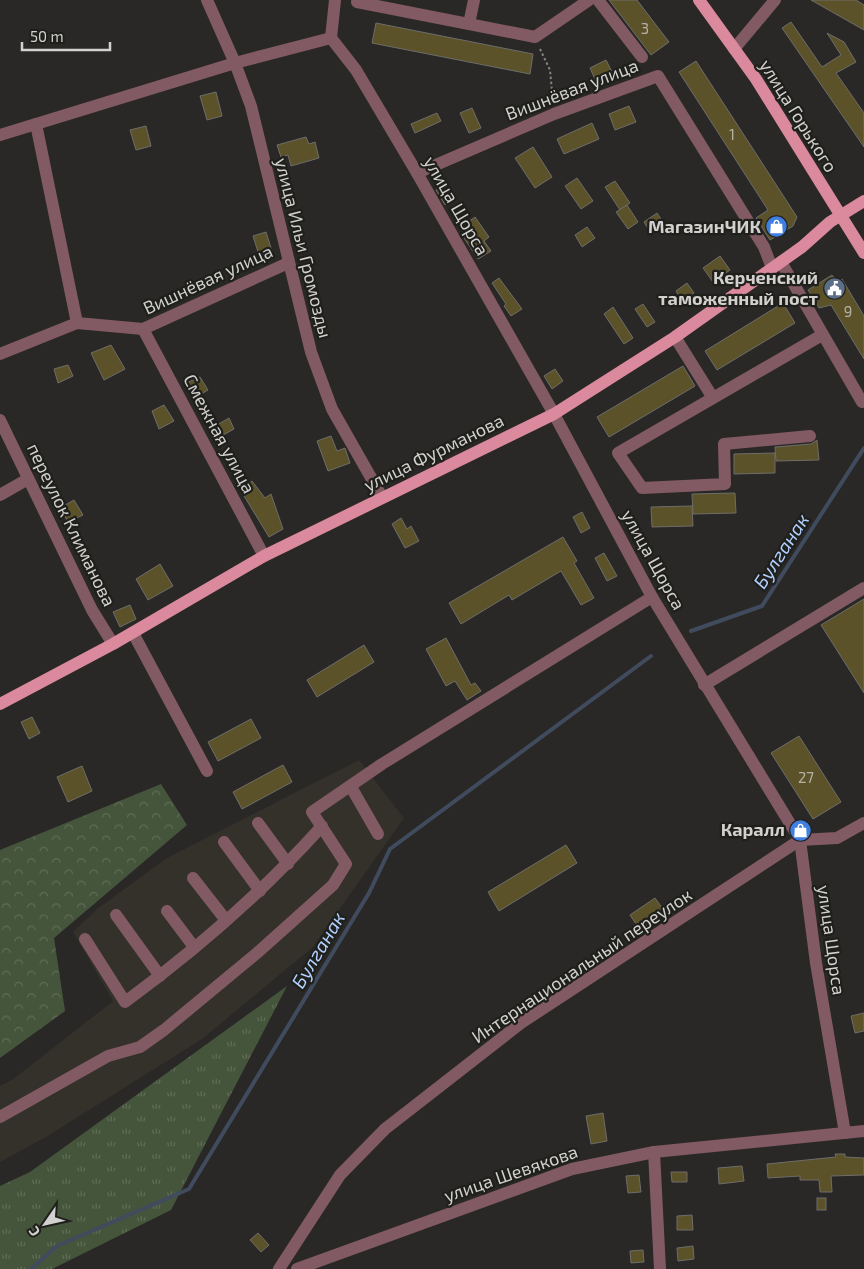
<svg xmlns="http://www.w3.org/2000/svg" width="864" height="1269" font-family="'Exo 2',sans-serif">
<defs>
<pattern id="grass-tufts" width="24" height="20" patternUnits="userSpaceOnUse" patternTransform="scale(1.25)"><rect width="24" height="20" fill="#45553b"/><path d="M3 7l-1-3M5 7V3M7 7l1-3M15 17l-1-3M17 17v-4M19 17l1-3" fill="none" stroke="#5f6c56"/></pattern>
<pattern id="forest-crowns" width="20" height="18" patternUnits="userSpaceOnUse" patternTransform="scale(1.25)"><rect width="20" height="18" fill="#45553b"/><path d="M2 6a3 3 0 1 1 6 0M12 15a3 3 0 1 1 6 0" fill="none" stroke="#5f6c56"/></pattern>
</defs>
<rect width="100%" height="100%" fill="#292826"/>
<!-- built -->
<path fill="#333129" d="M359,760L404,818L312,948L202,1039L46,1137L0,1162V1086L12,1080L113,1001L73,932L97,909L167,858Z"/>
<!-- grass -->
<path fill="url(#grass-tufts)" d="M287,986L171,1210L52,1269H0V1186L30,1172Z"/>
<!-- forest -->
<path fill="url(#forest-crowns)" d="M161,784L187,825L54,938L65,1011L0,1058V850Z"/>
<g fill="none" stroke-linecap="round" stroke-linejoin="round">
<!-- stream -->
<g stroke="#404b5e" stroke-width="4">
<path d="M691,631L762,606L864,448"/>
<path d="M31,1269L57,1246L189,1189L369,893L390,849L651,656"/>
</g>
</g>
<!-- building -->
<g fill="#5c5229" stroke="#6e6d6a">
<path d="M609,0H637L669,42L651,55Z"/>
<path d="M811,0H856L864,5V30Z"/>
<path d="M791,22L822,67L841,55L827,33L844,42L856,62L836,73L864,113V147L782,28Z"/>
<path d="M376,23L533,54L530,74L372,43Z"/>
<path d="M606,60L615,78L598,86L590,68Z"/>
<path d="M696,61L797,217L793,226L770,240L756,218L768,210L679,72Z"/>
<path d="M216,92L222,116L207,120L200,96Z"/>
<path d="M629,106L636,122L615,130L609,114Z"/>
<path d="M472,108L481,128L469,133L460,113Z"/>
<path d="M437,113L441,121L415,133L411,124Z"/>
<path d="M592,123L599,139L564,154L557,139Z"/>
<path d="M146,126L151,146L136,150L130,130Z"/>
<path d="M306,137L309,144L315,142L319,158L291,166L288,155L281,157L277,145Z"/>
<path d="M533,147L552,177L535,188L515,158Z"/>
<path d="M577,178L593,201L581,209L565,186Z"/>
<path d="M615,181L630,203L620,210L605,187Z"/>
<path d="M444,185L453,199L445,205L436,190Z"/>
<path d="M627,205L638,222L628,229L616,212Z"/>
<path d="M657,213L664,224L651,233L644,222Z"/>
<path d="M475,217L489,237L484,241L491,251L478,259L464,238L474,231L468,222Z"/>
<path d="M587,227L595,238L582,247L575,235Z"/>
<path d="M266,232L272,251L259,255L253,236Z"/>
<path d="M720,256L730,270L713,282L703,268Z"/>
<path d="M832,275L837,282L842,279L864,316V359L831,305L819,308L808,290Z"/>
<path d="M499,278L522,309L511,316L504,306L506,304L492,283Z"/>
<path d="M687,283L694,293L682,301L676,291Z"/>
<path d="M783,303L795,323L717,370L705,351Z"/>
<path d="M643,304L655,322L647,327L635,309Z"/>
<path d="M613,307L633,338L624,344L604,314Z"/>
<path d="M111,345L125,369L104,380L91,353Z"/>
<path d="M68,365L73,376L58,383L54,369Z"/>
<path d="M683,366L695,386L609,437L597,417Z"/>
<path d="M555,369L563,381L552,389L544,376Z"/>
<path d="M200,377L208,390L194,398L186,383Z"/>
<path d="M164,405L174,421L159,429L152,411Z"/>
<path d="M229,418L234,429L216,439L210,429Z"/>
<path d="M331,436L337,451L345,448L350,463L328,471L317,441Z"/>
<path d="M817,440L819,460L776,461L775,447L811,444Z"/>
<path d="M775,453V473L734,474V454Z"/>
<path d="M252,481L265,498L271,494L283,529L269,537L241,491Z"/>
<path d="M735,493L736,513L693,514L692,494Z"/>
<path d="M74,500L83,515L68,522L60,508Z"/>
<path d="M692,506L693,526L652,527L651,507Z"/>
<path d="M582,512L590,528L581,533L573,517Z"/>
<path d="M401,518L407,529L411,526L419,541L405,548L392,524Z"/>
<path d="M563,537L577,561L574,563L594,598L581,605L561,571L512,600L509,595L461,624L449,603Z"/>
<path d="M604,553L617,576L607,581L595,558Z"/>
<path d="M160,564L173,586L148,600L136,579Z"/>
<path d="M864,599V693L821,625Z"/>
<path d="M130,605L136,619L120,627L113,612Z"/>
<path d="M446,638L471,685L475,683L481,691L467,700L455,681L446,686L426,649Z"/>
<path d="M364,645L374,662L317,697L307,680Z"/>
<path d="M32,717L40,733L29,739L21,722Z"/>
<path d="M251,719L261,738L218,761L208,742Z"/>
<path d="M799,736L841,802L813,819L771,753Z"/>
<path d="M283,765L292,782L242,809L233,792Z"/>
<path d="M82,766L92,791L68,802L57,777Z"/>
<path d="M566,845L577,863L499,911L488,892Z"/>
<path d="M655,898L665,912L640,930L630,915Z"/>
<path d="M864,1013V1031L855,1033L851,1016Z"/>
<path d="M603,1113L607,1141L591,1144L586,1116Z"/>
<path d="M835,1154H845V1157L864,1158V1175L831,1176L832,1192H820L819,1180H800V1176L768,1178L767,1164L836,1157Z"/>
<path d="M742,1166L744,1181L719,1184L718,1168Z"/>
<path d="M671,1172H687V1182H672Z"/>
<path d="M639,1175L641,1192L628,1193L626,1176Z"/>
<rect x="817" y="1198" width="9" height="12"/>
<path d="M692,1215L693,1230H677V1216Z"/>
<path d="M258,1233L269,1245L261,1252L250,1240Z"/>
<path d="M693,1246L694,1259L678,1261L677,1248Z"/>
<path d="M643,1250L644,1262L631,1263L630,1251Z"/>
</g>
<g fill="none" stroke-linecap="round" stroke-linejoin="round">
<!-- path -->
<path stroke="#848381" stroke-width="2" stroke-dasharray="2.5 2.5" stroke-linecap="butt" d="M540,49L550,70L553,102"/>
<!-- minor -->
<g stroke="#825a63" stroke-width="12">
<path d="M207,0L235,63L251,106L311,352L332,409L382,497"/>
<path d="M598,0L642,57"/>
<path d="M357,2L535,37L589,0"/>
<path d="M469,24L474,0"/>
<path d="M331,38L356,70L417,173L554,414L652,597L800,840L816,963L845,1133"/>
<path d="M331,38L335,0"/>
<path d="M734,49L775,0"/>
<path d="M36,124L77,323"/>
<path d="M0,135L235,63L331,38"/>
<path d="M417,173L554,114L658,76L764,247L772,268"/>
<path d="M781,262L862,402"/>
<path d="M143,329L264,556"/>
<path d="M675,337L713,398"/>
<path d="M0,354L77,323L143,329L288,263"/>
<path d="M0,420L92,610L113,644"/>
<path d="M810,436L724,444L725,484L642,488L618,453L822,335"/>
<path d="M0,495L28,479"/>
<path d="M133,633L207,771"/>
<path d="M704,685L864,588"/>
<path d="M351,787L378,834"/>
<path d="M258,823L288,864"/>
<path d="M224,842L260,891"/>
<path d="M193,878L225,919"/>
<path d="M167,911L194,947"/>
<path d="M116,915L160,976"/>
<path d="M85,939L125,1002C196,950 263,892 322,826"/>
<path d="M0,1117L108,1056L140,1047L164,1030L257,953L333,885L346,864L312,812L382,764L652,597"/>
<path d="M654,1152L660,1269"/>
<path d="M279,1269L340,1175L385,1129L521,1023L800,840L837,838L864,823"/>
<path d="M297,1269L572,1169L654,1152L864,1131"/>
</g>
<!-- major -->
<g stroke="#db899c" stroke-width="12">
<path d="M699,0L756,79L864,253"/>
<path d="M0,704L113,644L264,556L554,414L675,337L802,247L830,222L864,201"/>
</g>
</g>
<!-- icons -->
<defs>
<symbol id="shop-disc" viewBox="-11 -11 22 22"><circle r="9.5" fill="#3f7fe0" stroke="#1f1f1c"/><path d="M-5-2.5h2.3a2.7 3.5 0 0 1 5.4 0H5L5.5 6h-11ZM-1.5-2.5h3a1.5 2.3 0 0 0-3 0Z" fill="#fff"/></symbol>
<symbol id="civic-disc" viewBox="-11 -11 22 22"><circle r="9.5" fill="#5c6f8a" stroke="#1f1f1c"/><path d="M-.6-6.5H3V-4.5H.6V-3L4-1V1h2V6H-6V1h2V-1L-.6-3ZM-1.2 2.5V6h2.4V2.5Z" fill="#fff"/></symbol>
</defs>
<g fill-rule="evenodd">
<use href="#shop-disc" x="764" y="214" width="25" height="25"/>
<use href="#civic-disc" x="822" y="276" width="25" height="25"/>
<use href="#shop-disc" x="788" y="818" width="25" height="25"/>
</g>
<g text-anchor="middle" stroke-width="4.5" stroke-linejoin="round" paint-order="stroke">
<!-- number labels -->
<g font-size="15" fill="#b4b1a6">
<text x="645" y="34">3</text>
<text x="732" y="140">1</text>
<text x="848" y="317">9</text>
<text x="806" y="783">27</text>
</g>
<!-- street labels -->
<g font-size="18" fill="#d2d1cf" stroke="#1f1f1c">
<text transform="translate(572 90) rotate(-21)" y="6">Вишнёвая улица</text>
<text transform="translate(798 116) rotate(58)" y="6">улица Горького</text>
<text transform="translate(456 206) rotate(60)" y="6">улица Щорса</text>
<text transform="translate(303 248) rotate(76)" y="6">улица Ильи Громозды</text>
<text transform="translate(208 280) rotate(-25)" y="6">Вишнёвая улица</text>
<text transform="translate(219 434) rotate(62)" y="6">Смежная улица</text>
<text transform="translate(434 453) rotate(-26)" y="6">улица Фурманова</text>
<text transform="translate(71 525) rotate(64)" y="6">переулок Климанова</text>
<text transform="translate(653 560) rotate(61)" y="6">улица Щорса</text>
<text transform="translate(831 940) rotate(82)" y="6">улица Щорса</text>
<text transform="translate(582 966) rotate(-34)" y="6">Интернациональный переулок</text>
<text transform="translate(511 1174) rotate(-19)" y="6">улица Шевякова</text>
</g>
<!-- poi labels -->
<g font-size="18" font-weight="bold" fill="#d2d1cf" stroke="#1f1f1c" text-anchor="end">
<text x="761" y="233">МагазинЧИК</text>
<text x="818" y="284">Керченский<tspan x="818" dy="21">таможенный пост</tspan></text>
<text x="785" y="836">Каралл</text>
</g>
<!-- water labels -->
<g font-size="19" font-style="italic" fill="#b1d0fe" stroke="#1f1f1c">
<text transform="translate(781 551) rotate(-57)" y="7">Булганак</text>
<text transform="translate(318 950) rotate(-59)" y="7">Булганак</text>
</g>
</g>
<!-- north arrow -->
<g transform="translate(45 1224) rotate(236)" stroke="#1f1f1c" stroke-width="4" paint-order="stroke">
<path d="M0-4L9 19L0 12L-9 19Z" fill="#d2d1cf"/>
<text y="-8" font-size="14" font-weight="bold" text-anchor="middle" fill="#d2d1cf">С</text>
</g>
<!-- scale -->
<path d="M22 42v8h88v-8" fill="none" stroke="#d2d1cf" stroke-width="2.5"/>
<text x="30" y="42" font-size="15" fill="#d2d1cf" stroke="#1f1f1c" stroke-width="4" paint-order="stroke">50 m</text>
</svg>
